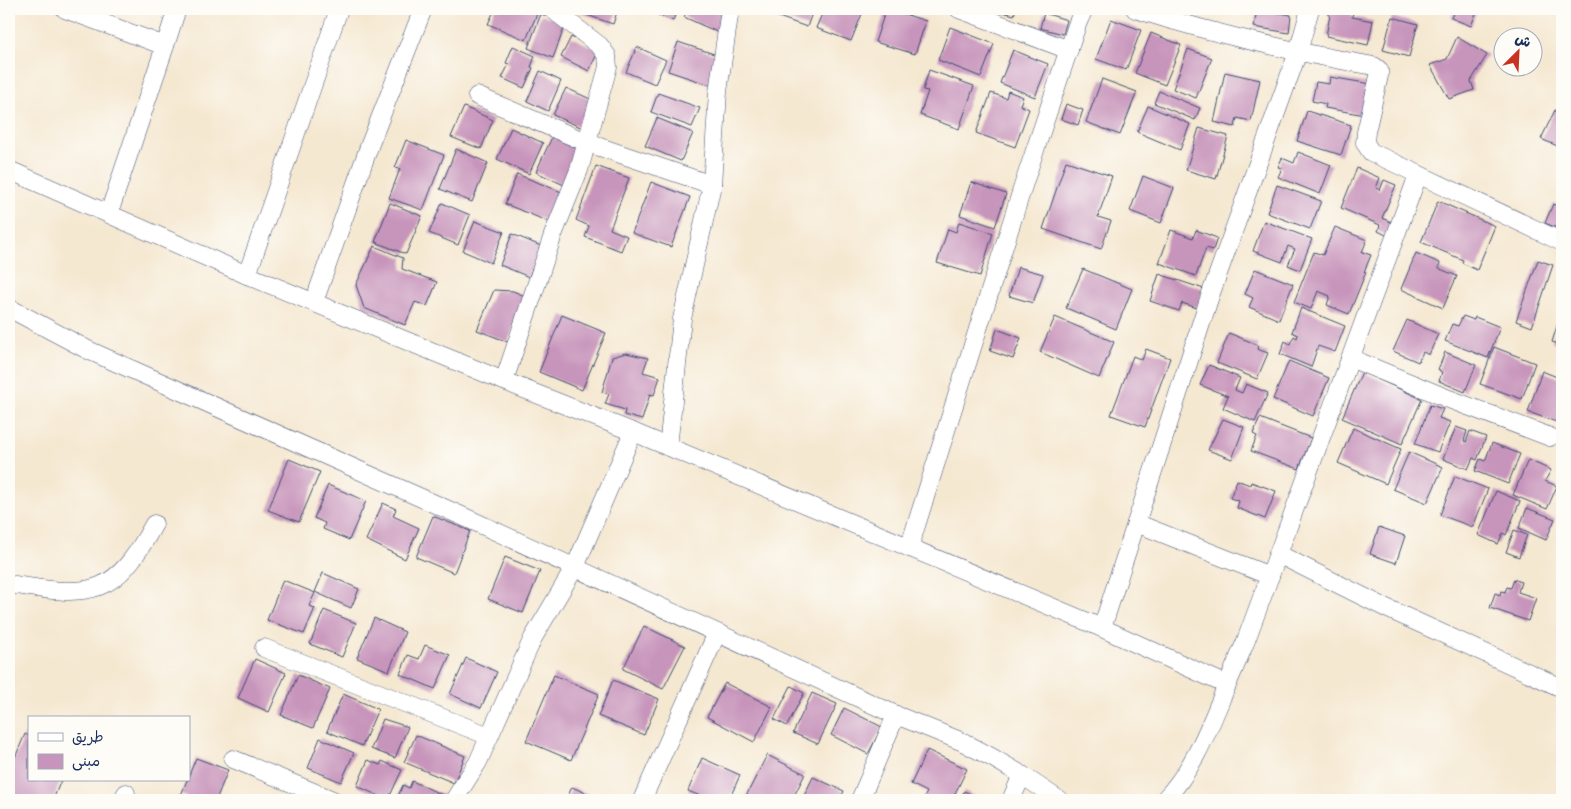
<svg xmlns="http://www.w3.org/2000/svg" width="1571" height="809" font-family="Delius,'Playpen Sans Arabic',sans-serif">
<rect width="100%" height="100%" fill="#fdfcf7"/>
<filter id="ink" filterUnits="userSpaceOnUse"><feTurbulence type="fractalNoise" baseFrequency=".02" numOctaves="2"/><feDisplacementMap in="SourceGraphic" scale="10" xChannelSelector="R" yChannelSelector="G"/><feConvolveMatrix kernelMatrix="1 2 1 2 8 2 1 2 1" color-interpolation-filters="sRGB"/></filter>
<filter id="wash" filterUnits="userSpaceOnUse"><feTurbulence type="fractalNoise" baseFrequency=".0096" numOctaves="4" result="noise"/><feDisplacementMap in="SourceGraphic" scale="20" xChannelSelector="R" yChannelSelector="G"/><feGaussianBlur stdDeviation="1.12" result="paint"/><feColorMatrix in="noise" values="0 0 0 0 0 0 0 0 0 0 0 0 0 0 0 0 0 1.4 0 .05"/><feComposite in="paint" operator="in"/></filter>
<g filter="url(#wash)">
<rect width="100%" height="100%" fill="#f5e8d1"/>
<g id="blocks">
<!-- building -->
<g fill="#c794bb">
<path d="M495,9H539L526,40L488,24Z"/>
<path d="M583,9H618L613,24L581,13Z"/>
<path d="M649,9H677L673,21L649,11Z"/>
<path d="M688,9H717L725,13L717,32L684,17Z"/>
<path d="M756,9H809L813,10L807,27Z"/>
<path d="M824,9H864L851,41L816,28Z"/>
<path d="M886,9H899L898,12L926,21L915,54L875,42Z"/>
<path d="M992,9H1016L1014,15Z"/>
<path d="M1257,9L1291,15L1289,33L1254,27Z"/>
<path d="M1329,9H1354L1352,17L1373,21L1368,45L1326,36L1330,15H1328Z"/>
<path d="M1455,9H1472L1477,11L1471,26L1451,18Z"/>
<path d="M1044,13L1067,20L1063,34L1040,28Z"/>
<path d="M541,14L566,23L553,58L528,48Z"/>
<path d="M1392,17L1418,24L1409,57L1383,50Z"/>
<path d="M1111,19L1141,30L1126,70L1096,59Z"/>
<path d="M950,27L994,44L981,77L938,60Z"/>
<path d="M1151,33L1181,45L1165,85L1135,73Z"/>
<path d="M571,37L599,50L589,71L561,57Z"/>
<path d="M1457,37L1487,55L1471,81L1474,90L1449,99L1430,65L1447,59Z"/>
<path d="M678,42L720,56L710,85L668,71Z"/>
<path d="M513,46L535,56L531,67L533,68L524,88L502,78L509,64L506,63Z"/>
<path d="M637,47L666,60L655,84L626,72Z"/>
<path d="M1188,49L1212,58L1196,98L1173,89Z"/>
<path d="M1013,50L1048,64L1035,97L1000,83Z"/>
<path d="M929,70L974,86L959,129L920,115L928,91L923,90Z"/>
<path d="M540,71L561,81L548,111L527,101Z"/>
<path d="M1225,72L1260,80L1251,121L1237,118L1235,127L1214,122Z"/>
<path d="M1330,77L1371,84L1365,115L1325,108L1326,104L1312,101L1316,82L1329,84Z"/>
<path d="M1102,79L1137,92L1120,135L1086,122Z"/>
<path d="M566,88L597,102L585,129L553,115Z"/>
<path d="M1008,91L1023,97L1020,105L1029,109L1015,147L976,133L991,93L1006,98Z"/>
<path d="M1159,91L1200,108L1195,120L1154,103Z"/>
<path d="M658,93L700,108L692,127L651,112Z"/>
<path d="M1066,104L1083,110L1078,125L1061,119Z"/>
<path d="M1148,106L1190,124L1180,150L1137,132Z"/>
<path d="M464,107L493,120L481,149L451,137Z"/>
<path d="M1555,110L1562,112V148L1541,139Z"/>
<path d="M1307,111L1351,125L1341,155L1297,141Z"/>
<path d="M657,118L693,133L681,161L645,146Z"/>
<path d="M511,128L543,143L529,174L497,159Z"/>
<path d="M1199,128L1228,136L1216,179L1186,170Z"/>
<path d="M552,137L580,150L564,185L536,172Z"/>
<path d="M406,140L444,155L423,210L389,198L400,169L395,168Z"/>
<path d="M456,149L488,163L472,202L440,189Z"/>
<path d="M1298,152L1331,165L1320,194L1278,177L1282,168L1278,167L1282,158L1294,163Z"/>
<path d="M1066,161L1112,176L1098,217L1111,221L1101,249L1043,229Z"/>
<path d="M596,166L629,178L610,229L627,236L621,251L585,237L589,226L576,220Z"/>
<path d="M1357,168L1380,178L1376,188L1380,190L1384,180L1396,185L1382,218L1396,224L1390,237L1378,231L1380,225L1341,208Z"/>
<path d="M517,174L564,193L552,223L505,204Z"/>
<path d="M1143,176L1174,188L1161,223L1130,211Z"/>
<path d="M651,182L690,197L671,247L632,233Z"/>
<path d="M971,182L1006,194L995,227L960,215Z"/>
<path d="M1277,185L1321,201L1310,229L1267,213Z"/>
<path d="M1438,201L1495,226L1477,270L1462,263L1463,260L1421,242Z"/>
<path d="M390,203L422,216L406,254L375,242Z"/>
<path d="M442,203L470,215L458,245L429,233Z"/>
<path d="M1553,204L1562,208V230L1545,223Z"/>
<path d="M475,221L504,232L491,263L463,251Z"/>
<path d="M1264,221L1312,239L1300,270L1288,265L1295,249L1288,246L1282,262L1253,251Z"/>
<path d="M959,222L993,233L980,276L937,263L948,229L956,232Z"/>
<path d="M1335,227L1367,240L1362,252L1371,255L1364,272H1366L1349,314L1327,305L1330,296L1318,291L1311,309L1294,302L1314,252L1323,255Z"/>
<path d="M1171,230L1193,238L1196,230L1217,238L1213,250L1206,248L1196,276L1159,263Z"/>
<path d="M512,234L541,246L529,277L500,265Z"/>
<path d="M374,246L403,258L402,269L437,282L427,306L415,302L405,325L364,308L356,285Z"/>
<path d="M1416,253L1440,263L1438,268L1457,276L1443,308L1401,289Z"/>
<path d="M1538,260L1553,265L1532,327L1516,321Z"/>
<path d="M1018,267L1043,274L1033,303L1009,296Z"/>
<path d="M1083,269L1132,289L1116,329L1066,308Z"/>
<path d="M1255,269L1293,284L1279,320L1249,307L1253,298L1245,294Z"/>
<path d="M1159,274L1204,289L1197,308L1182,303L1179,311L1150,301Z"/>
<path d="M494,290L513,291L525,296L508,342L477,330Z"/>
<path d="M1301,308L1345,326L1335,352L1318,346L1311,367L1280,354L1285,341L1290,344L1294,336L1297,338L1298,335L1292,332Z"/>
<path d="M1562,310V345L1552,342Z"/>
<path d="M562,315L606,333L582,390L539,372Z"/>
<path d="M1463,316L1474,320L1475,317L1500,327L1488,358L1445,341L1452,324L1458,326Z"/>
<path d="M1055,317L1114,342L1099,378L1040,352Z"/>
<path d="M1407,320L1438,334L1429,355L1423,352L1418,362L1393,351Z"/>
<path d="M997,329L1021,338L1013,359L990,351Z"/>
<path d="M1229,333L1258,345L1257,349L1268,353L1257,379L1217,363Z"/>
<path d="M1494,347L1535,363L1522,399L1480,384Z"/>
<path d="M1146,349L1170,358L1145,427L1111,415L1133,356L1142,360Z"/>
<path d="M1445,352L1476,365L1465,392L1439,381L1442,372L1438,370Z"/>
<path d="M626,353L648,358L643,372L660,377L654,395L650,394L642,420L624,415L625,410L605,404L609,394L602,392L612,357Z"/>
<path d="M1289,361L1329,378L1313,416L1273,399Z"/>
<path d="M1209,365L1240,378L1235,390L1242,393L1246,384L1268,393L1255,422L1223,408L1228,396L1200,385Z"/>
<path d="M1542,371L1562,379V424L1528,412Z"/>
<path d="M1362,372L1422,399L1402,444L1342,418Z"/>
<path d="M1430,405L1443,409L1439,418L1450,422L1438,452L1415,444Z"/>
<path d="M1260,418L1311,438L1299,469L1251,451L1257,436L1253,434Z"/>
<path d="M1223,419L1244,427L1232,459L1208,450Z"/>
<path d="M1456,427L1467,431L1464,441L1466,442L1470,431L1486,437L1477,460L1473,458L1468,469L1443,459Z"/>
<path d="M1353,428L1401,449L1386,484L1338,463Z"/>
<path d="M1492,443L1520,454L1508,484L1475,471L1480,459L1485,461Z"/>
<path d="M1409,452L1443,467L1427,503L1393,489Z"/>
<path d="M289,459L320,472L299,522L268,510Z"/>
<path d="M1528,460L1551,470L1545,481L1557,486L1547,509L1513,495Z"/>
<path d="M1455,476L1488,489L1473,527L1440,515Z"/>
<path d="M1237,480L1250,485L1251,482L1276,491L1265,519L1237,508L1239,501L1230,498Z"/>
<path d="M328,485L366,501L349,540L323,529L325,523L314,518Z"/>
<path d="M1496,491L1520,501L1506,535L1503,533L1498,544L1478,535Z"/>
<path d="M383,503L396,509L393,516L419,528L405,559L366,540Z"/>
<path d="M1527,508L1555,519L1546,540L1519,528Z"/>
<path d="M433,516L470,531L454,573L416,557Z"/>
<path d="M1379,527L1405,536L1396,563L1370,554Z"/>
<path d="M1514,530L1527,535L1519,557L1506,552Z"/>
<path d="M505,557L540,571L523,613L488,599Z"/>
<path d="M323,573L359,589L351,608L315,592Z"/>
<path d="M1514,579L1521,582L1518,592L1536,598L1528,621L1490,608L1495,593L1500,595L1501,591L1505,592L1507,587L1511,588Z"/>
<path d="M283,580L315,593L309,606L315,608L304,634L267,620Z"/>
<path d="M324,610L356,623L342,657L310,644Z"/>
<path d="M374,618L405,632L389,671L357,658Z"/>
<path d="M644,626L685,646L663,689L623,669Z"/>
<path d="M425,645L450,655L435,689L400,674L408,655L419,659Z"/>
<path d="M466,658L497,672L481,708L450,694Z"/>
<path d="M255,659L286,673L269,712L238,698Z"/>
<path d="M298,675L330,689L313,728L281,715Z"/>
<path d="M554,675L599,694L571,760L526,741Z"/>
<path d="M613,680L659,699L644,735L598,716Z"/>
<path d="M725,683L772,707L754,742L707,717Z"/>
<path d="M791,686L804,693L787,726L774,719Z"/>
<path d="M812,693L837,704L818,744L793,733Z"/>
<path d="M343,694L378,709L362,746L327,731Z"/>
<path d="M844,708L882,727L868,754L831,735Z"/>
<path d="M383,719L408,727L395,758L371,749Z"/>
<path d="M25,734L29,736V780H61L53,800H9V772Z"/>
<path d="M416,735L465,756L454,783L404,762Z"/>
<path d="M320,738L354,753L341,782L308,768Z"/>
<path d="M927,750L967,769L952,800H923L927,792L911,784Z"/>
<path d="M767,755L805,774L792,800H744Z"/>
<path d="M196,758L228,770L216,800H193L181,795L187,780H189V775Z"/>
<path d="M702,758L740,775L729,800H710L688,791Z"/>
<path d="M368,760L380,765L382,761L402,770L388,800L357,786Z"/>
<path d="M813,777L844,791L840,800H802Z"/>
<path d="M412,781L445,796L443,800H396L403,785L409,788Z"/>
<path d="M572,787L602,800H566Z"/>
<path d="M964,791L983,800H960Z"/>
</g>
</g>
</g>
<g filter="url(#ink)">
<use href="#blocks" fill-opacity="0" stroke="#3c4b6f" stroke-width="1"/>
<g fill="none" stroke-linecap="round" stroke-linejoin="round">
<defs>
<g id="minor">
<path d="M65,9L165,46L109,213"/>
<path d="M959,9L1069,50"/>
<path d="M1135,9C1213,34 1294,52 1374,66L1379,70V76L1366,132L1365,143L1371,152L1562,242"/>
<path d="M165,46L177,9"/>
<path d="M477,96L588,143L712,185"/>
<path d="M9,170L247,275L504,381L633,432L1102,628L1227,685L1245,643L1278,554L1418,175"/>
<path d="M247,275L339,9"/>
<path d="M314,302L370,144L423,9"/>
<path d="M9,308L88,350L471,520L896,715L963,742L993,758L1022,775L1059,800"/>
<path d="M1350,358L1449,399L1550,437"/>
<path d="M504,381L553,235L579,170L608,67L607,56L600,46L552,9"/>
<path d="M668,447L682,319L712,185L718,92L730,9"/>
<path d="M1136,523L1270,576"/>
<path d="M909,548L1024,183L1078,22L1084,9"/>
<path d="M1278,554L1384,607L1562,688"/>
<path d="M9,586L16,585C93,598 116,595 154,524"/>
<path d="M1102,628L1210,296L1298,52L1310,9"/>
<path d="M264,648L489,736"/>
<path d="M233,759L333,800"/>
<path d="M123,800L126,793"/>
<path d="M454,800L478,762L533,638L575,567L633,432"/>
<path d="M642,800L717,633"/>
<path d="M860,800L896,715"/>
<path d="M1011,800L1022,775"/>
<path d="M1164,800C1195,768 1210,725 1227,685"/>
</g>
</defs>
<!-- minor casing -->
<use href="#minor" stroke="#3c4b6f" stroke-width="19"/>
<!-- minor -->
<use href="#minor" stroke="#fff" stroke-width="18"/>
</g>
</g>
<!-- margin -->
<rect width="1571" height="809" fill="none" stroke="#fdfcf7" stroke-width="30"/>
<!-- legend -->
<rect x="28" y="716" width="162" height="65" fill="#fdfcf7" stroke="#a3aaba"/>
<rect x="38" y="733" width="25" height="8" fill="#ffffff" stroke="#a3aaba"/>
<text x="72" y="742" font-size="15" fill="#1b2f5e">طريق</text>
<rect x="38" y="754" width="25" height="15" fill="#c794bb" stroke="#a3aaba"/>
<text x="72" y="766" font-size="15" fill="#1b2f5e">مبنى</text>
<!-- north arrow -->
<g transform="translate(1518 52) rotate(24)"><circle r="24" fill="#fdfcf7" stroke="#a3aaba"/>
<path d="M0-4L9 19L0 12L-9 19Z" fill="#c8321e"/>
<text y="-8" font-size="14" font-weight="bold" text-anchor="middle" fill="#1b2f5e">ش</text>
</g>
</svg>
